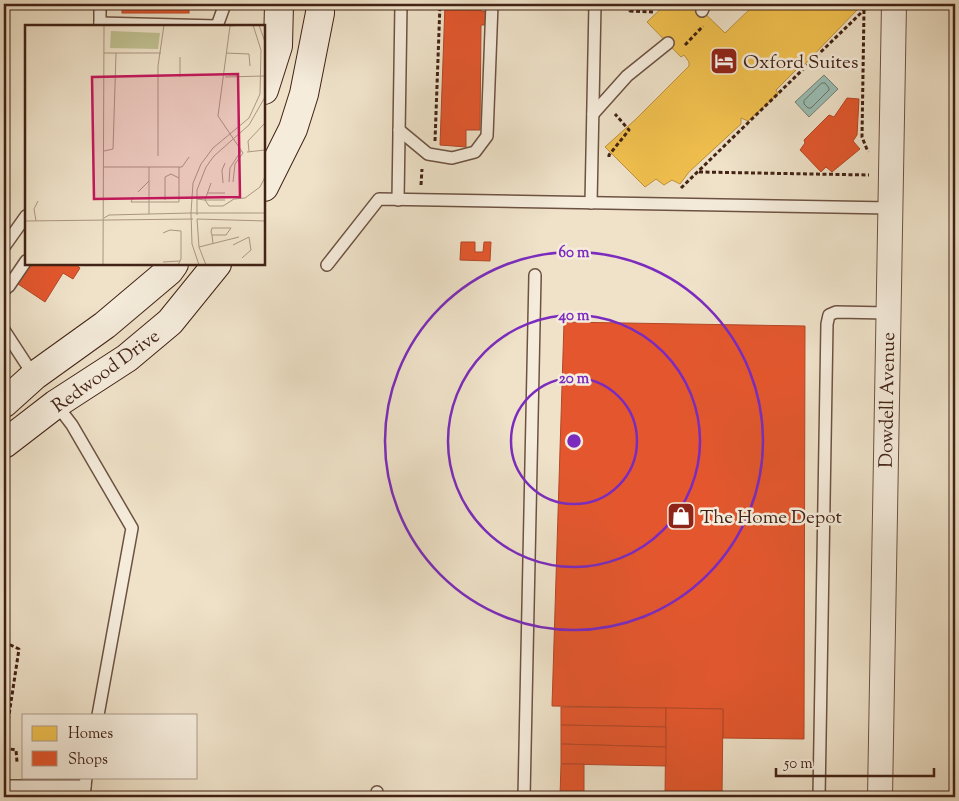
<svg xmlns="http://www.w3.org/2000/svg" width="959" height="801" font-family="'Sorts Mill Goudy',serif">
<rect width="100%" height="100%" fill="#efe2c9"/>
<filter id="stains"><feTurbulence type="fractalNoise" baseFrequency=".004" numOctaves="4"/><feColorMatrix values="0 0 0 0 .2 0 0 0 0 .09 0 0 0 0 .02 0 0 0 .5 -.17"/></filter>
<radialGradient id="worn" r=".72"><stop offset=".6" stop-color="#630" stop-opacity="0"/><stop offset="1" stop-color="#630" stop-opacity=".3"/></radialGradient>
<!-- water -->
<path fill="#9abeb5" stroke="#778075" d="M824,75L838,89L809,117L795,102Z"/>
<!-- homes -->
<path fill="#f2c14e" stroke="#bd913d" d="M666,4H695L725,33L755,4H851L859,8L803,66L801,65L776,90L778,94L748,121L741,118V124L689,172L680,184L672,180L664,185L656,179L645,187L605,147L636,119L689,66V62L684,55L681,57L647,22Z"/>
<!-- shops -->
<g fill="#e4572e" stroke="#b34726">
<rect x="122" y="4" width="67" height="9"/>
<path d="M445,4H480L481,11L487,12L486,25H481L480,130H466V147L440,145Z"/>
<path d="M847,98L859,99L857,135L853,141L860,149L832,172L826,167L821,172L800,150L805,143L804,140L829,115L834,117Z"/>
<path d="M461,242H475V252H483L484,242H491L490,261L460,260Z"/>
<path d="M31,264H75L80,268L73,279L63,273L45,302L18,284Z"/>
<path d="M564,322L805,326L804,739L723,738V709L552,706Z"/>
<path d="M4,648L8,654L9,660L4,689Z"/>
<path d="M561,707L666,708V727L561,725Z"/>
<path d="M666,708L723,709L722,797H665Z"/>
<path d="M561,725L666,727V747L561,744Z"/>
<path d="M561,744L666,747V766L561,764Z"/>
<path d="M561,764H584V797H560Z"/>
</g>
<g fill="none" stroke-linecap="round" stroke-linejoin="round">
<!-- shore -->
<path stroke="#6e7065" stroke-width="1" d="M822,83H825L829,88V90L811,108H808L804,104V101Z"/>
<defs>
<g id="lane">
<path d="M100,4V26"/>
<path d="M702,11L705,4"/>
<path d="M100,23L217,26"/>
<path d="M217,26L225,4"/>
<path d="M593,114L627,76L668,43"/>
<path d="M399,130L428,154L452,158L475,152L487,136L492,4"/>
<path d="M398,200L401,4"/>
<path d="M591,203L595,4"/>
<path d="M4,247L26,216"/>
<path d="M327,265L379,199L890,208"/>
<path d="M4,290L9,286L26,261"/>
<path d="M4,330L34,376"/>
<path d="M56,404L72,425L132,528L98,715"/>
<path d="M4,786H85"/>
<path d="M84,797L86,777"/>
<path d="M377,797V792"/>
<path d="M524,797L535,275"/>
<path d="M819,797L827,324L829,315L836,312L888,313"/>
</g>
<path id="street" d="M880,797L894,4"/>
<g id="secondary">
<path d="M264,90L278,46L279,4"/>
<path d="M264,187L293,129L304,94L320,13V4"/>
<path d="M4,403L34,376L105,325L169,271L174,264"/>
<path d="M4,444L56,404L127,358L170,322L217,264"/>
</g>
</defs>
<!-- lane casing -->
<use href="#lane" stroke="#6d5242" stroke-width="14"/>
<!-- street casing -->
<use href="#street" stroke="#6d5242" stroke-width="26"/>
<!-- secondary casing -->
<use href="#secondary" stroke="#422215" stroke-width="30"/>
<!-- path -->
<g stroke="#422215" stroke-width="3" stroke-dasharray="4 2.5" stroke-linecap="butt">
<path d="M630,4V11L654,12"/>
<path d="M720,9L725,4"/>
<path d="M864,10L862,137L868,152"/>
<path d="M685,45L703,26"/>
<path d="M435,141L440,4"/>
<path d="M609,157V155L629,130L615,114"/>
<path d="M699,172L869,175"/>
<path d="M421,185L422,169"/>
<path d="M681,188L864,10V4"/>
<path d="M4,642L19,649L4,748L16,750L17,762"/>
</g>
<!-- lane -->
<use href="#lane" stroke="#f5ecdc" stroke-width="11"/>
<!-- street -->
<use href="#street" stroke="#f5ecdc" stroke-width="24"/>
<!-- secondary -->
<use href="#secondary" stroke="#f5ecdc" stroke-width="28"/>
</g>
<!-- distance rings -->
<g fill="none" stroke="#7b2cbf" stroke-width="2.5">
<circle cx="574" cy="441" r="63"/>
<circle cx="574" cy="441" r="126"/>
<circle cx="574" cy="441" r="189"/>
</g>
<!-- icons -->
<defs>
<symbol id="hotel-square" viewBox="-11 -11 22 22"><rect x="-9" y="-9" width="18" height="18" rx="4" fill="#8f2418" stroke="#f5ecdc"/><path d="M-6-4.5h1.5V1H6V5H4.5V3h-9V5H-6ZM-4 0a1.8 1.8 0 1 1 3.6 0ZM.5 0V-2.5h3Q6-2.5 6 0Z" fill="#fff"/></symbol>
<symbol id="shop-square" viewBox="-11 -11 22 22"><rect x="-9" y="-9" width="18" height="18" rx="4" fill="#8f2418" stroke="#f5ecdc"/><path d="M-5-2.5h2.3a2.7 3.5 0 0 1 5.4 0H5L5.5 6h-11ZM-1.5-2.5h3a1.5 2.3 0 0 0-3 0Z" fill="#fff"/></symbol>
</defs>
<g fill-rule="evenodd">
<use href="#hotel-square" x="708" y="45" width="32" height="32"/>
<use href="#shop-square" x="665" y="500" width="32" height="32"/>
</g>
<g text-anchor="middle" stroke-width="5" stroke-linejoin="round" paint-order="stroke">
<!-- poi labels -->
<g font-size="19" fill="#422215" stroke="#f5ecdc" text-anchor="start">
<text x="743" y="68">Oxford Suites</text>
<text x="700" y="523">The Home Depot</text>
</g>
<!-- street labels -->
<g font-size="19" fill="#422215" stroke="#f5ecdc">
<text transform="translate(105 370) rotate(-36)" y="7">Redwood Drive</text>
<text transform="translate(886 400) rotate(-89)" y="7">Dowdell Avenue</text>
</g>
</g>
<!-- overview -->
<g transform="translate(25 25)">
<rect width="240" height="240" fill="#efe2c9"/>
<path d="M86,6L135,8L133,24L85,23Z" fill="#c0c192"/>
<path fill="none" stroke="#aa9581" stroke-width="1" d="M234,0L240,17M79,28H136M201,28L224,29L225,41M155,52V32M200,52L239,51M79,126L88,124L91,28M224,126L223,116L240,98M222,127L240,125M133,131V41L139,0M79,142H157L164,132M204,157L205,143L216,126M208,157L210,139L218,128L193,91L205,1L217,0M186,158L180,175H200M198,158L197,145L200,138M113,167L124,156M182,168H200M108,172L106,177H154V142M172,174L180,175L184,181H198L209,174L220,173L235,162L240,152M140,175V152L146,149L154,153M124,189V142M172,190V165L181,142L189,131L224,100L240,72M79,193L84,190L166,188L168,158L176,139L188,123L224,93L235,69L236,25L228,0M0,196L168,194M11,196L9,184L13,176M138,208L145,205L156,206V234L153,240M187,210H201L206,203H187L186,207L187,210L188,219M208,220L224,212L226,225L217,233M174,222L214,212M138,237L155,236M78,240L79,0M174,240L167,219L166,188H240M181,240L174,222L172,194L240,196"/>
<path fill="#c2185b" fill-opacity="0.15" stroke="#c2185b" stroke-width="2.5" d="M213,49L215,172L69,174L67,52Z"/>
<rect width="240" height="240" fill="none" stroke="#422215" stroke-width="2.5"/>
</g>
<circle cx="574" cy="441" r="8" fill="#7b2cbf" stroke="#f5ecdc" stroke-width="2.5"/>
<g font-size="15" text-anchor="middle" font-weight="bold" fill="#7b2cbf" stroke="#f5ecdc" stroke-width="5" stroke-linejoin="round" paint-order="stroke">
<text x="574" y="257">60 m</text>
<text x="574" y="320">40 m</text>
<text x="574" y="383">20 m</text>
</g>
<!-- margin -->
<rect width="959" height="801" fill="none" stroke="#efe2c9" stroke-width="20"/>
<rect x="5" y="5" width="949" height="791" fill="none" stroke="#422215" stroke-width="2.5"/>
<rect x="10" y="10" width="939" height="781" fill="none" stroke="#422215"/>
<!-- legend -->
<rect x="22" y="714" width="175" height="65" fill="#f5ecdc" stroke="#ad9b8c"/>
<rect x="32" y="726" width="25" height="15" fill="#f2c14e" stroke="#ad9b8c"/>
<text x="68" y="738" font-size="15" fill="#422215">Homes</text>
<rect x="32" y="751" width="25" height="15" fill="#e4572e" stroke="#ad9b8c"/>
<text x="68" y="764" font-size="15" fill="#422215">Shops</text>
<!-- scale -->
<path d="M776 768v8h158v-8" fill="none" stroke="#422215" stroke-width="2.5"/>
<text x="784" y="768" font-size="15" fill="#422215" stroke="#f5ecdc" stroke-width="4" paint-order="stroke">50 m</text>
<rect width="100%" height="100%" filter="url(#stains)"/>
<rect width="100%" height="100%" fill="url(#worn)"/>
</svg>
